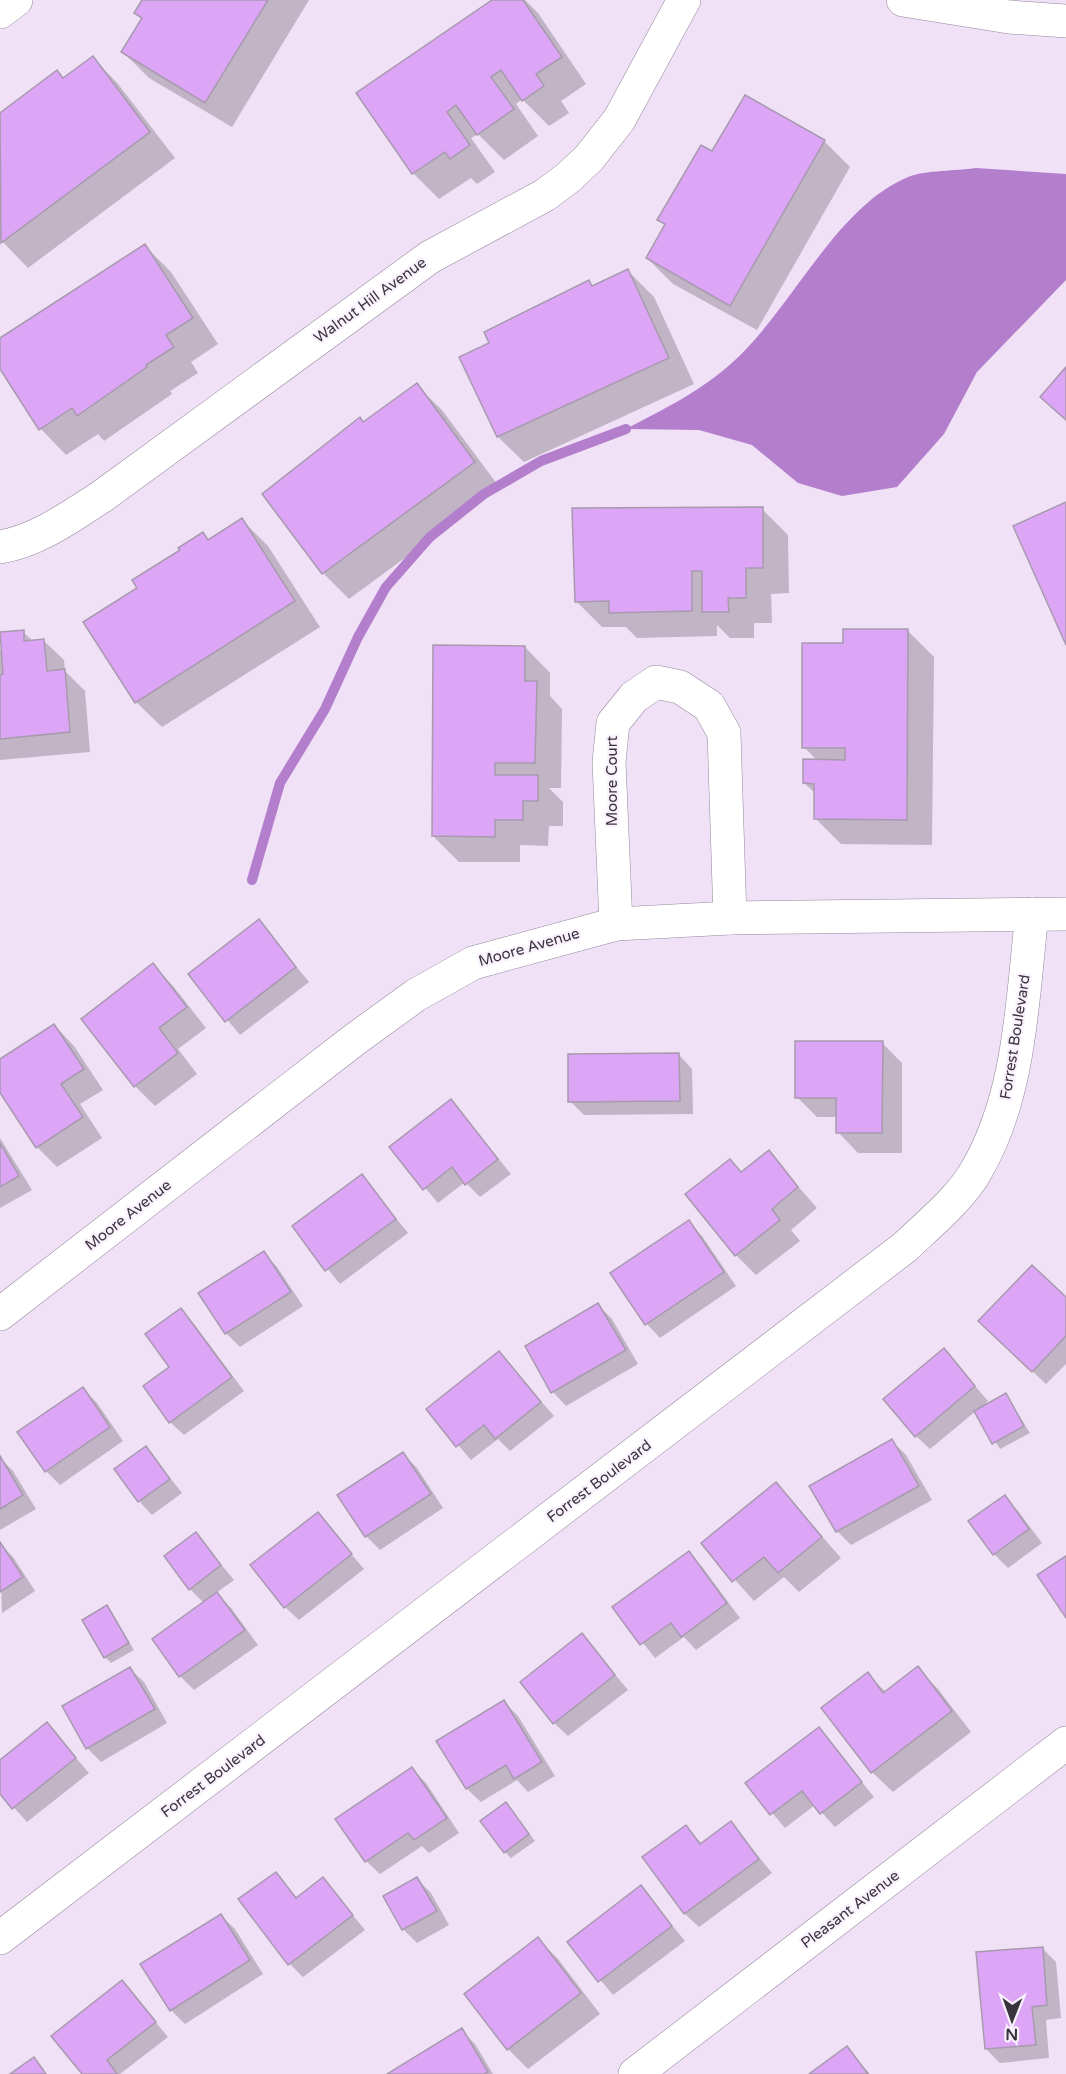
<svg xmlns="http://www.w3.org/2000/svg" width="1066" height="2074" font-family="'Varela Round',sans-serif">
<rect width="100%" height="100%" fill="#f0e1f7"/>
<!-- water -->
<path fill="#b37ecb" d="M976,168L1066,174V280L977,372L944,434L897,487L842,496L798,483L752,445L699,430L626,429C664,409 703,390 734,361C792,308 836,207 908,177C925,170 957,171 976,168Z"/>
<!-- shadow -->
<g fill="#0003">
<path d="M143,0H309L232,127L149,78L123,52L142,20L136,13Z"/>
<path d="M494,0H525L538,13L586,84L561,101L569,113L549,126L522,99L516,104L538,136L504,160L478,134L471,138L495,172L477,184L471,178L439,199L413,173Z"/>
<path d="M93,58L118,84L175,158L28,268L0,239V114L57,72L64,79Z"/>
<path d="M824,141L850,167L757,330L673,284L647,258L666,226L659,219L713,154Z"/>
<path d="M145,246L171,272L218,344L191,362L198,373L170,391L172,394L104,441L98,434L66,455L41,429L0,367V340Z"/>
<path d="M628,271L654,297L694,384L524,462L498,437L491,344L589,282L594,287Z"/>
<path d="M416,385L442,410L500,488L349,599L323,573L316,452L360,419L363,423Z"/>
<path d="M762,509L788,535L789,593L771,594L772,623H754V638H730L717,625V636L637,638L626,627H602L576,601Z"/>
<path d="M242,520L268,546L320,627L162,727L136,702L139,589L203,534L210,540Z"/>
<path d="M908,631L934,657L932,845L841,844L815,818L816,794L804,783L818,761L804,747L844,644Z"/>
<path d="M23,632L33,641L43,640L64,660L65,671L85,691L90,752L0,760V650L3,652Z"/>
<path d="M525,647L550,673V696L562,709L561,788H549L563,802V826H549L548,846L520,845V862H459L433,836Z"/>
<path d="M259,921L309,982L240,1035L190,975Z"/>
<path d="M153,965L173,986L206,1028L178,1049L197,1074L155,1106L135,1086Z"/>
<path d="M54,1025L74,1046L103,1090L80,1104L102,1138L57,1167L37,1147L0,1090V1061Z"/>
<path d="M882,1043L902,1063V1153H858L838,1132V1117H817L797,1097Z"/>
<path d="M679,1055L692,1069L693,1114L584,1115L570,1101Z"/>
<path d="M451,1101L511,1174L480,1197L465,1182L438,1203L391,1147Z"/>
<path d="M0,1138L32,1190L0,1208Z"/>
<path d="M768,1152L817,1208L791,1230L800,1241L756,1275L736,1255Z"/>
<path d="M362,1176L408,1233L340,1284L294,1227Z"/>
<path d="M688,1222L702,1236L736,1286L660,1338L647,1324Z"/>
<path d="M264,1253L277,1267L303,1306L240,1347L226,1333L200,1293Z"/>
<path d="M1066,1299V1364L1046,1384L994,1335Z"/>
<path d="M598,1305L612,1319L638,1364L566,1406L553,1392Z"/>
<path d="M181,1310L194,1324L244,1391L184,1435L170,1422L171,1368Z"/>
<path d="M944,1350L988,1401L981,1409L1006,1395L1030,1433L1000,1449L976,1411L930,1449L916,1436Z"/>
<path d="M499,1353L554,1416L510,1451L498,1439L471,1460L428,1410Z"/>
<path d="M83,1389L97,1403L123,1441L60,1485L46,1471Z"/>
<path d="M892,1441L906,1455L932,1500L851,1545L837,1531L811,1486Z"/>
<path d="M146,1448L182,1493L152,1515L139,1501Z"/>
<path d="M403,1454L417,1468L443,1508L380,1550L366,1536Z"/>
<path d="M0,1458L13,1471L36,1509L0,1530Z"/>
<path d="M776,1484L841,1558L799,1592L784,1577L754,1601L703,1544Z"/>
<path d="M1005,1497L1018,1511L1042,1543L1008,1568L994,1554Z"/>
<path d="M317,1514L364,1569L299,1620L285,1607Z"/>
<path d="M196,1534L234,1580L216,1593L231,1608L258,1645L194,1690L180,1676L154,1639L204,1603L190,1589Z"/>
<path d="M0,1544L13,1557L35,1591L2,1613Z"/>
<path d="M688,1553L702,1567L740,1618L696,1650L684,1637L655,1658L615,1608Z"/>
<path d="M107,1607L134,1650L111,1663L105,1657Z"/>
<path d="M582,1635L628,1690L568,1736L554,1723Z"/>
<path d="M917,1668L938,1689L971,1732L893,1792L872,1772L867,1674L886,1692Z"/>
<path d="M130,1669L144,1682L167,1723L101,1762L87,1748Z"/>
<path d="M504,1702L518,1716L555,1776L528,1792L517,1780L481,1802L467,1789L438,1742Z"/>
<path d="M47,1724L89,1773L27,1822L0,1792V1761Z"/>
<path d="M819,1729L874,1797L835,1827L815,1805L785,1828L747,1783Z"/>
<path d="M412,1769L426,1783L459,1833L429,1853L422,1846L380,1874L366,1861Z"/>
<path d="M512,1811L535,1841L511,1858L505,1852Z"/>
<path d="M731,1823L772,1873L699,1927L685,1914L644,1857L686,1827L702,1844Z"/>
<path d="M275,1874L298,1899L323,1879L365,1930L303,1977L290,1964Z"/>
<path d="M417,1879L431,1893L449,1925L417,1943L403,1929L385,1896Z"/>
<path d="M641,1887L685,1941L613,1995L569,1942Z"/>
<path d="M221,1916L235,1929L263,1974L185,2024L171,2010Z"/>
<path d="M538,1939L558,1959L600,2014L528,2069L508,2049L466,1995Z"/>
<path d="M1042,1948L1056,1962L1061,2018L1046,2020L1049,2058L1000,2063L986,2049Z"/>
<path d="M122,1982L168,2037L120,2074H84Z"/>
<path d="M461,2030L475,2044L493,2074H390Z"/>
<path d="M846,2048L870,2074H812Z"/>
</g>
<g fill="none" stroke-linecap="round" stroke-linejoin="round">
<!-- stream -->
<path stroke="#b37ecb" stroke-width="10" d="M252,880L280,783L325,709L358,637L386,587L430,537L484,494L541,461L626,429"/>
</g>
<!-- building -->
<g fill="#dca5f5" stroke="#a79aae" stroke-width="1.5">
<path d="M142,0H268L205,103L121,52L142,18L134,13Z"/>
<path d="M492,0H523L562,57L536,74L544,86L522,101L501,70L491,77L514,109L477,135L456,105L447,112L470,145L450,159L445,152L412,174L356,93Z"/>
<path d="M93,56L150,132L1,243L0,113L57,70L63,78Z"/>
<path d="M745,95L825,140L730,306L646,258L665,224L657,220L701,145L712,151Z"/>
<path d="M145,244L193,318L166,335L174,347L146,365L147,367L77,416L72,408L39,430L0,369V338Z"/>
<path d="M628,269L669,358L497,437L459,357L489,343L484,332L589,280L592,286Z"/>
<path d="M1066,367V420L1040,397Z"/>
<path d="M417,383L475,462L322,574L262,494L360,417L363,422Z"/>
<path d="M1066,502V645L1013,526Z"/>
<path d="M763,507V568H746V598H728L729,612H702V571H692V611L609,613V601L575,602L572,508Z"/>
<path d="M242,518L295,601L135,703L83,622L137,588L132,580L180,550L178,548L203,532L208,540Z"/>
<path d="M843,629H908L907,820L814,819V784L803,783V759L845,760V748H802V643H843Z"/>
<path d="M24,630V641L44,639L47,671L65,669L70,732L0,739V675L3,674L0,632Z"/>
<path d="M433,645L525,646V681H537L535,763H495V775H538V801H523V820H495V837L432,836Z"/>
<path d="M259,919L296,967L225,1022L188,974Z"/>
<path d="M153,963L187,1007L159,1028L178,1053L134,1087L81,1019Z"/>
<path d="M54,1024L84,1069L61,1084L83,1117L36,1148L0,1093V1059Z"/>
<path d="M795,1041H883L882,1133H836V1098H795Z"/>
<path d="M679,1053L680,1101L568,1102V1054Z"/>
<path d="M451,1099L498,1159L465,1185L452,1167L423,1190L389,1147Z"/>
<path d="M0,1143L19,1176L0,1187Z"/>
<path d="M769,1150L798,1187L772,1209L780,1220L735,1256L685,1194L730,1159L741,1172Z"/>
<path d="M362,1174L396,1219L325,1271L292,1226Z"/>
<path d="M689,1220L724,1272L645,1325L610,1273Z"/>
<path d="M264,1251L291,1292L225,1334L198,1293Z"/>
<path d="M1032,1265L1066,1297V1336L1032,1372L978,1321Z"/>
<path d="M598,1303L626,1350L551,1393L525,1346Z"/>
<path d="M181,1308L232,1377L169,1423L143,1386L169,1367L145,1334Z"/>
<path d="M944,1348L975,1386L915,1437L883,1399Z"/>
<path d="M499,1351L541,1402L495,1439L484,1425L456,1447L426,1409Z"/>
<path d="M83,1387L110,1427L45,1472L17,1432Z"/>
<path d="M1006,1393L1024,1426L992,1444L974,1411Z"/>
<path d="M892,1439L919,1486L836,1532L809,1486Z"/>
<path d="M146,1446L170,1479L138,1502L114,1469Z"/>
<path d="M403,1452L431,1494L365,1537L337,1495Z"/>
<path d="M0,1456L23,1495L0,1509Z"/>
<path d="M776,1482L822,1537L778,1573L764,1557L732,1582L701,1543Z"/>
<path d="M1005,1495L1029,1529L993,1555L968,1521Z"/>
<path d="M318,1512L352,1554L284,1608L250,1565Z"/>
<path d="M196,1532L221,1565L189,1590L164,1556Z"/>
<path d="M0,1542L23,1577L0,1592Z"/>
<path d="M689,1551L727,1603L681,1637L671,1623L640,1645L612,1607Z"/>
<path d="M1066,1556V1618L1037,1575Z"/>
<path d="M217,1592L245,1630L179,1677L152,1639Z"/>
<path d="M107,1605L129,1643L104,1658L82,1620Z"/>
<path d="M582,1633L615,1675L553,1724L520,1682Z"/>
<path d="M918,1666L952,1711L871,1773L821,1708L868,1672L883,1693Z"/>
<path d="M130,1667L155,1709L86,1749L62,1706Z"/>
<path d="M504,1700L542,1762L514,1779L506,1765L466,1789L436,1741Z"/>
<path d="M47,1722L76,1758L12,1809L0,1794V1760Z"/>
<path d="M819,1727L862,1782L820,1814L802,1791L770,1815L745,1783Z"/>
<path d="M412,1767L447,1818L414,1840L408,1833L365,1862L335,1819Z"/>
<path d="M506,1802L529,1834L504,1853L480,1821Z"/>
<path d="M731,1821L759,1859L684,1914L642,1857L686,1825L700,1844Z"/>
<path d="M276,1872L296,1898L323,1877L353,1915L288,1965L238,1899Z"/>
<path d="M417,1877L437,1911L402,1930L383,1896Z"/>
<path d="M641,1885L672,1926L598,1982L567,1942Z"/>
<path d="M221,1914L250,1960L170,2011L140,1964Z"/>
<path d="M538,1937L581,1993L507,2050L464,1994Z"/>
<path d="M1043,1947L1047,2005L1032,2007L1036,2045L985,2049L976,1952Z"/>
<path d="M122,1980L156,2022L107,2060L117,2074H82L51,2036Z"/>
<path d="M462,2028L488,2072L484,2074H387Z"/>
<path d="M847,2046L868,2074H809Z"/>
<path d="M34,2057L46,2074H10Z"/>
</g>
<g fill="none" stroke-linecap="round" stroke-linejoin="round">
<defs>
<g id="minor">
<path d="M903,0L1009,17L1066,21"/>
<path d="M0,12L16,0"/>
<path d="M0,547C37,541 70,517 101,497L430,257L545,195L569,177L589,158L619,120L684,0"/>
<path d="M616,924L609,762L613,723L634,697L656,682L680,687L709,706L724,733L730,918"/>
<path d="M0,1314L354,1040L416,995L473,963L616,924L730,918L1066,914"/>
<path d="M0,1938L905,1247C928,1225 961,1198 976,1171C1021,1094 1022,1000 1032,914"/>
<path d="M635,2074L1066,1743"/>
</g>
</defs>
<!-- minor casing -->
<use href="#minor" stroke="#94879b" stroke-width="34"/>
<!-- minor -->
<use href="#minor" stroke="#fff" stroke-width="33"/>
</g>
<g text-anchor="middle" stroke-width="4.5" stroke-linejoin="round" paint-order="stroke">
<!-- street labels -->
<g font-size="15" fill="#39333c" stroke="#faf1fe">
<text transform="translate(370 300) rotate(-36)" y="5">Walnut Hill Avenue</text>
<text transform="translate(612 781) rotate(-90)" y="5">Moore Court</text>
<text transform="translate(529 947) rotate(-16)" y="5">Moore Avenue</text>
<text transform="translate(1015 1037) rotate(-81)" y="5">Forrest Boulevard</text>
<text transform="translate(128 1215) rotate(-38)" y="5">Moore Avenue</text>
<text transform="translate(599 1481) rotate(-37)" y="5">Forrest Boulevard</text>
<text transform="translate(213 1776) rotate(-37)" y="5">Forrest Boulevard</text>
<text transform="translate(850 1909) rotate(-37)" y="5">Pleasant Avenue</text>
</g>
</g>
<!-- north arrow -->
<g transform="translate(1012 2020) rotate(181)" stroke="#faf1fe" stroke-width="4.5" paint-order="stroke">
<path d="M0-4.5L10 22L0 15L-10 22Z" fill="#39333c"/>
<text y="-9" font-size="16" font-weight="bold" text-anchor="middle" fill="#39333c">N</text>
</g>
</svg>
